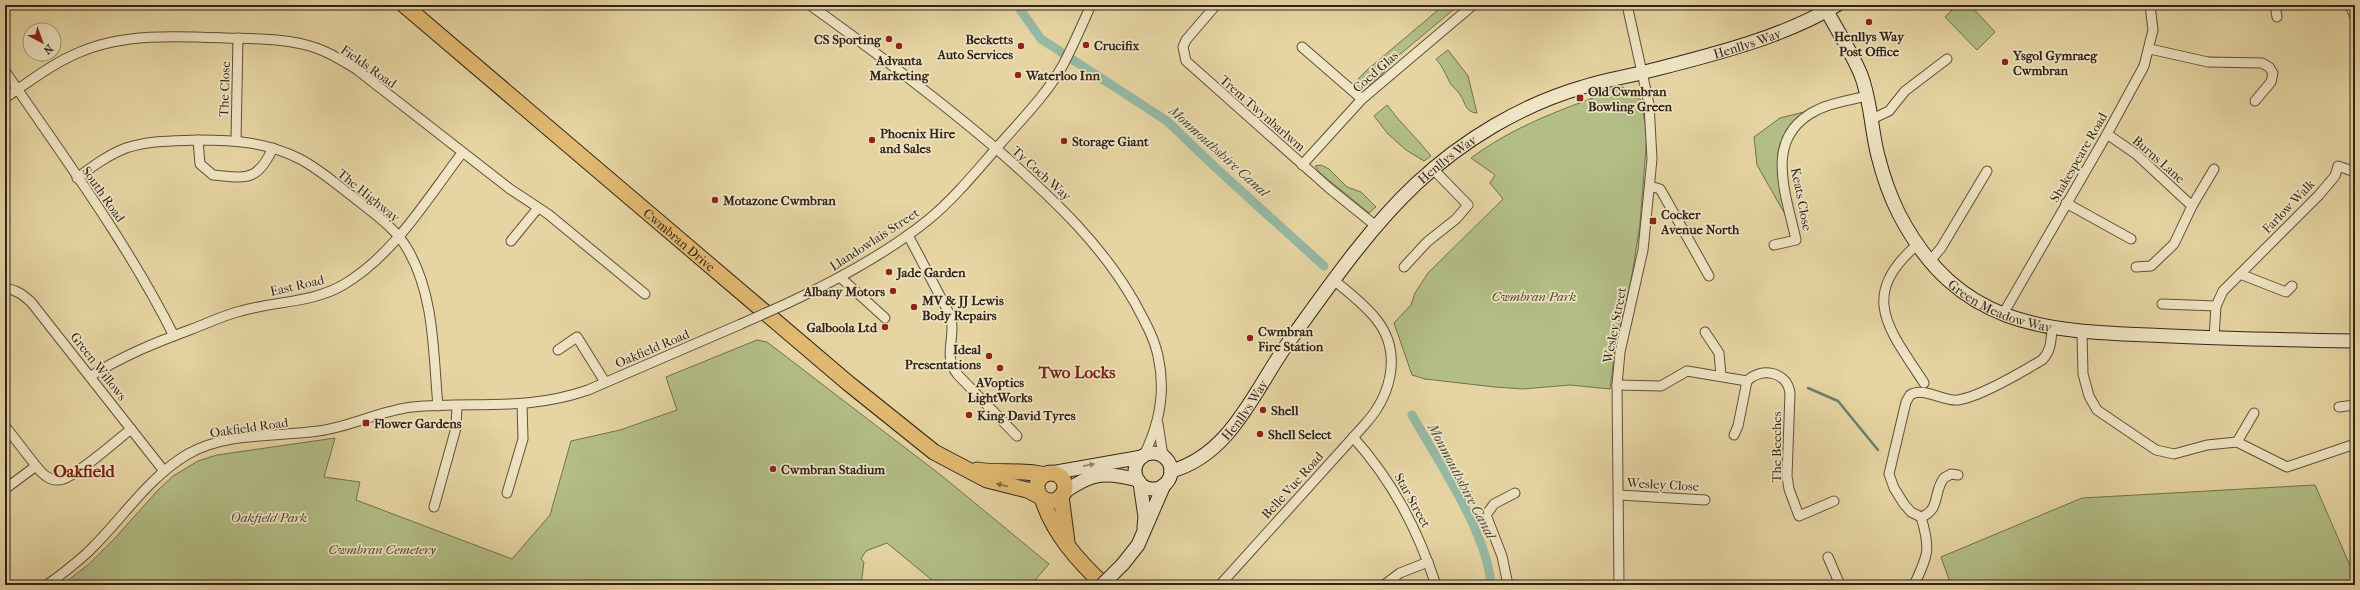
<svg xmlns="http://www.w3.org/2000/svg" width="2360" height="590" font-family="'IM FELL French Canon',serif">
<rect width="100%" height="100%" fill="#e6d5a2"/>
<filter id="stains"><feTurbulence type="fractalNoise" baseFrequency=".005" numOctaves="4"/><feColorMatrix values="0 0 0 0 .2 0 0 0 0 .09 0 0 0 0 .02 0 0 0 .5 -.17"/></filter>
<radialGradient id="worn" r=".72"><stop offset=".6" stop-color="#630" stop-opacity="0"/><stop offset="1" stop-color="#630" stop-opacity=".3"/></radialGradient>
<!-- green -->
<g fill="#b3be86" stroke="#727150">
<path d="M1444,5H1459L1386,66L1385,71L1360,95L1351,86L1367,70Z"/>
<path d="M1957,5H1970L1995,32L1977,50L1945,17Z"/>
<path d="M1448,50L1468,76L1477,113C1464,112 1466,102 1459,93C1456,89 1451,86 1449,81C1445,73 1443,67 1436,59Z"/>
<path d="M1621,86L1641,100L1647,135L1640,224L1631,281L1615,350L1610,389L1570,385L1523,389L1495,387L1425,379L1412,375L1394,323L1411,305L1415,293L1428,273L1503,199L1490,183L1495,175L1471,158C1509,130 1549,114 1593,98C1603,94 1610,88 1621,86Z"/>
<path d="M1387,105C1400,123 1417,138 1431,156L1424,161L1406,150L1388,134L1374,116Z"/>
<path d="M1804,112L1806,116C1800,122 1790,127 1785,134C1770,155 1781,194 1786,216L1757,165L1754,137L1780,118Z"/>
<path d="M1321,165L1329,169L1347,187L1361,192L1376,207L1369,213L1363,208L1320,173L1315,166Z"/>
<path d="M757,340L767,342L942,476L1049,564L1031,585H938L887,543L866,551L861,559L864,562L861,585H62L89,564L116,537L158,490L173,476L198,461L217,455L335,438L324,477L360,482L356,500L512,559L550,515L571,441L620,430L677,410L666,377Z"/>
<path d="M2315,485L2355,577V585H1951L1941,557L2082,498Z"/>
</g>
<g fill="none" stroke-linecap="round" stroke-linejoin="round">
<!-- stream -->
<path stroke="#6e7d6e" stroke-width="2.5" d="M1808,388L1838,401L1878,450"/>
<!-- canal -->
<g stroke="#96b9a5" stroke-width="9">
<path d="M1017,5L1041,39L1167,121L1217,169L1324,266"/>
<path d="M1412,415C1438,461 1487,532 1491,585"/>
</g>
<defs>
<g id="street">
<path d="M810,5C878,54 944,103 1007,158C1056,202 1102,245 1135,303C1144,320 1154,337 1158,356C1166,391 1160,423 1144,455"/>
<path d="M1216,5L1186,40L1183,47L1186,61L1329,188L1376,226"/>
<path d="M2275,5L2277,17"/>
<path d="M2350,5L2355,17"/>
<path d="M1302,47L1362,99"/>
<path d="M2150,49L2208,62L2262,63L2269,67L2273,73L2271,82L2255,101"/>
<path d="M5,71C64,158 127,242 174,336"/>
<path d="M5,98C29,82 53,63 80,52C125,33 178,36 226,38C256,39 288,38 316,48C331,53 343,61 356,69L510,189L548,214L645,294"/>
<path d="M1872,119L1889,111L1905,91L1947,59"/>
<path d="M2107,134L2136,154L2192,206L2174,244L2151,266L2136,267"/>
<path d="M198,140L200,164L213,175C247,178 257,182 273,148"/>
<path d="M236,140L238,38"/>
<path d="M1302,165L1362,99L1473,5"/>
<path d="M77,178C93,166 108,155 126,148C150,140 173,141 198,140C235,140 266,142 300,159C319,169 336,184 352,196C372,212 396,228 408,250C435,297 433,354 438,406"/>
<path d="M1650,186L1660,189L1663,194L1709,276"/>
<path d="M2066,203L2131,239"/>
<path d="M2192,206L2214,169"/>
<path d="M908,235L951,317C956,338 942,356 958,375L1017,436"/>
<path d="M511,241L538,208"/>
<path d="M1774,245L1796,240C1786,193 1762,137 1817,110C1832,102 1851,100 1867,96"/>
<path d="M1917,245C1857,296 1890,330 1924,383"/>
<path d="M1930,261L1941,248L1987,171"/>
<path d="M1404,267L1427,242L1456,219L1468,205L1433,169"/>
<path d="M2240,274L2286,292L2292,286"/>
<path d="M840,277L885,318"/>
<path d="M5,289C16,289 23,295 31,302L164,471"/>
<path d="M788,303C837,280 886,254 928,220C955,198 978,169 1001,143C1022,119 1047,94 1063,65C1073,46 1082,25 1091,5"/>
<path d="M2162,304L2216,306"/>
<path d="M2003,314L2107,134L2144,66L2153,30L2150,5"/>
<path d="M1705,332L1719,353L1721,376"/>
<path d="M2082,333L2083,374L2089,396L2097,410L2156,450L2174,454L2207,445L2237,442L2287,467L2355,444"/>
<path d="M2214,338L2216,306L2223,291L2319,195L2335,176L2338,166L2355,172"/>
<path d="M558,350L577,337L605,382"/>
<path d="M91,376C122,356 157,342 192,329C208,323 224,315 241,311C275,301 312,303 343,285C394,255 427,199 462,153"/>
<path d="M1747,381C1761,367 1787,371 1790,393L1787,476L1789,489L1799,516L1834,501"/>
<path d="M1617,385L1661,386L1687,371L1747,381L1738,426L1734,435"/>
<path d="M2339,407L2355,405"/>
<path d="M1158,424L1163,456"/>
<path d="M5,426L36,466"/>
<path d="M1353,437C1393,482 1417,528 1436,585"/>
<path d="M2237,442L2254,413"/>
<path d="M5,489L36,466C42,474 49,481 59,480C74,479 117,440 131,429"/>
<path d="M507,493L523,439L522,404"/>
<path d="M1619,495L1705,500"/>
<path d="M434,507L456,428L457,406"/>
<path d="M1921,517L1911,512L1904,504L1894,488L1889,474L1906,402L1910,395C1924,386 1943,402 1958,400C1980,397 2022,372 2042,360C2051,351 2051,341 2052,329"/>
<path d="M1921,517C1941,510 1933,491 1944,478L1951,474L1958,475"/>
<path d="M1828,557L1840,585"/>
<path d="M47,585C63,573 80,561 94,546C125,515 149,477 188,454C226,432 277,437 318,431C350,427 379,411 412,407C475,401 524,412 588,390L741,324"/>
<path d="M1220,585L1367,422C1392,393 1402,351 1376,319C1364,304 1349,293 1335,281"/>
<path d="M1384,585L1400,573L1428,562"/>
<path d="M1508,585L1502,556L1486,515L1494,504L1515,493"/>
<path d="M1619,585L1617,385L1620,352L1643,250L1652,159L1649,104L1627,5"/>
<path d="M1914,585C1928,555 1931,550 1921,517"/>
</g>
<g id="secondary">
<path id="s1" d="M1827,11C1838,32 1852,53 1861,75C1871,101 1871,129 1878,156C1883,176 1890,196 1899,214C1961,333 2052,331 2171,336C2232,339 2293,340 2355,341"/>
<circle cx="1153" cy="471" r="18"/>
<path id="s2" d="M1171,471C1231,455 1255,389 1288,343C1327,289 1368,229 1416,184C1463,140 1521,105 1583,87C1604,80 1625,77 1645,72C1711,55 1779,39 1837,5"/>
<path d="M1051,473L1142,457"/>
<path d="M1140,483L1145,517L1144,527"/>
<path d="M1063,493C1091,473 1104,471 1138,480"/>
<path d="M1123,564L1138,545L1164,485"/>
</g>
<g id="primary">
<path id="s3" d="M404,5L848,383L934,452L987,480L1027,490L1039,496"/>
<path d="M977,470C999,474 1023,469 1044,475"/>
<circle cx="1051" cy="487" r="14"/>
<path d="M1061,496L1067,542"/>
<path d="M1042,498C1053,533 1078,561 1104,585"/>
</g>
</defs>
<!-- street casing -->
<use href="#street" stroke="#5e503d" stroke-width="11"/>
<!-- secondary casing -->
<use href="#secondary" stroke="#31241b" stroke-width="15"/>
<!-- primary casing -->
<use href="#primary" stroke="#31241b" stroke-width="17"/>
<!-- street -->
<use href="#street" stroke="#efe4c3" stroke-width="9"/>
<!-- secondary -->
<use href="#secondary" stroke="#efe4c3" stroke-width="13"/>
<!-- primary -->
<use href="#primary" stroke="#e3ba71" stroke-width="15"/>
<defs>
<path id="street-bridge" d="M741,324L788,303"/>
<path id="secondary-bridge" d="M1102,585L1123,564"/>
</defs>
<!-- street-bridge casing -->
<use href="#street-bridge" stroke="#5e503d" stroke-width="11" stroke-linecap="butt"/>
<!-- secondary-bridge casing -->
<use href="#secondary-bridge" stroke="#31241b" stroke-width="15" stroke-linecap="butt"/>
<!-- street-bridge -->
<use href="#street-bridge" stroke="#efe4c3" stroke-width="9"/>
<!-- secondary-bridge -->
<use href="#secondary-bridge" stroke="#efe4c3" stroke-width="13"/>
</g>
<!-- one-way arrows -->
<defs><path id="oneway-solid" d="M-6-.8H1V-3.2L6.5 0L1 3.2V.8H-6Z"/></defs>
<use fill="#90846f" href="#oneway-solid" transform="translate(1089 465) rotate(-11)"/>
<use fill="#816842" href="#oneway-solid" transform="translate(1002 485) rotate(-166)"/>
<!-- markers -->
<g fill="#8f2418" stroke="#efe4c3" stroke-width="1.5">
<circle cx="1869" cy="22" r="4"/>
<circle cx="889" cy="39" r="4"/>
<circle cx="1086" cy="45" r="4"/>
<circle cx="899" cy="46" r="4"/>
<circle cx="1021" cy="46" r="4"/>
<circle cx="2005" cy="62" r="4"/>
<circle cx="1018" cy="75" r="4"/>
<rect x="1576" y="94" width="8" height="8" rx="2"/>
<circle cx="872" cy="140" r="4"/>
<circle cx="1064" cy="141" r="4"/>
<circle cx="715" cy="200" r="4"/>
<rect x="1649" y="217" width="8" height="8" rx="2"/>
<circle cx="889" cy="272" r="4"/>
<circle cx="893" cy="291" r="4"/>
<circle cx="914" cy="307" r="4"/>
<circle cx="885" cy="327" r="4"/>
<circle cx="1250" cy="338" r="4"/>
<circle cx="989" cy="356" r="4"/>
<circle cx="1000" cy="368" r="4"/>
<circle cx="1263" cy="410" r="4"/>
<circle cx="969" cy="415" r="4"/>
<rect x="362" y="419" width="8" height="8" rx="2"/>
<circle cx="1260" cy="434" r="4"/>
<circle cx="773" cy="469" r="4"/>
</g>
<g text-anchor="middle" stroke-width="3.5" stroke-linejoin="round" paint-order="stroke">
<!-- poi labels -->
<g font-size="13" font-weight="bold" fill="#31241b" stroke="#efe4c3" text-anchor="start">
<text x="1869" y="41" text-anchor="middle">Henllys Way<tspan x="1869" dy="15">Post Office</tspan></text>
<text x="881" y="44" text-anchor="end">CS Sporting</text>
<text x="1013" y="44" text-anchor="end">Becketts<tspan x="1013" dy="15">Auto Services</tspan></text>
<text x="1094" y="50">Crucifix</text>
<text x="2013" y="60">Ysgol Gymraeg<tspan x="2013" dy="15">Cwmbran</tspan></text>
<text x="899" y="65" text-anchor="middle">Advanta<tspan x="899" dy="15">Marketing</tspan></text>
<text x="1026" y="80">Waterloo Inn</text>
<text x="1588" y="96">Old Cwmbran<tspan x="1588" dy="15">Bowling Green</tspan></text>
<text x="880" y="138">Phoenix Hire<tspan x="880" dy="15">and Sales</tspan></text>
<text x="1072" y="146">Storage Giant</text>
<text x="723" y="205">Motazone Cwmbran</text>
<text x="1661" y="219">Cocker<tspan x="1661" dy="15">Avenue North</tspan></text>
<text x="897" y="277">Jade Garden</text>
<text x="885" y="296" text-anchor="end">Albany Motors</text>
<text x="922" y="305">MV &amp; JJ Lewis<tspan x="922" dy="15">Body Repairs</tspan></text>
<text x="877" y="332" text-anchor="end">Galboola Ltd</text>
<text x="1258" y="336">Cwmbran<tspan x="1258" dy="15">Fire Station</tspan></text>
<text x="981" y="354" text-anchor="end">Ideal<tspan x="981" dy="15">Presentations</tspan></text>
<text x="1000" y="387" text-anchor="middle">AVoptics<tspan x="1000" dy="15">LightWorks</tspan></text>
<text x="1271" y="415">Shell</text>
<text x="977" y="420">King David Tyres</text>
<text x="374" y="428">Flower Gardens</text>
<text x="1268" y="439">Shell Select</text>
<text x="781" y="474">Cwmbran Stadium</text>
</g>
<!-- street labels -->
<g font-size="13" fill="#31241b" stroke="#efe4c3">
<text dy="5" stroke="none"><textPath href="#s2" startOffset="747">Henllys Way</textPath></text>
<text transform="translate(369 66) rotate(35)" y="5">Fields Road</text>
<text transform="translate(1375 71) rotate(-41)" y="5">Coed Glas</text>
<text transform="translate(224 89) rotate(-88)" y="5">The Close</text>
<text transform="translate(1263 113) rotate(41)" y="5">Trem Twynbarlwm</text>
<text transform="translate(2078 157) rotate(-60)" y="5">Shakespeare Road</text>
<text dy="5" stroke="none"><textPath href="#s2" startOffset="422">Henllys Way</textPath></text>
<text transform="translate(2159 159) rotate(41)" y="5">Burns Lane</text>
<text transform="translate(1042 173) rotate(42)" y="5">Ty Coch Way</text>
<text transform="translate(104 194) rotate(55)" y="5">South Road</text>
<text transform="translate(369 195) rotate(39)" y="5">The Highway</text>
<text transform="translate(1802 199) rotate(79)" y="5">Keats Close</text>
<text transform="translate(2288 206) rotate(-46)" y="5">Farlow Walk</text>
<text transform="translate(874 239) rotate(-33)" y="5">Llandowlais Street</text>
<text dy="5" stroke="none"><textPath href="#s3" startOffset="362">Cwmbran Drive</textPath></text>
<text transform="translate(297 285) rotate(-13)" y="5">East Road</text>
<text dy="5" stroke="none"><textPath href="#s1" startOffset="359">Green Meadow Way</textPath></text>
<text transform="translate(1614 325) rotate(-79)" y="5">Wesley Street</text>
<text transform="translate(652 348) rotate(-23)" y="5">Oakfield Road</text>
<text transform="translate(99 366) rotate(52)" y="5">Green Willows</text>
<text dy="5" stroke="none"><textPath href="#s2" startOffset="98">Henllys Way</textPath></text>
<text transform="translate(249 427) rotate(-8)" y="5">Oakfield Road</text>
<text transform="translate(1776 447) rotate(-90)" y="5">The Beeches</text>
<text transform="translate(1663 484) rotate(3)" y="5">Wesley Close</text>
<text transform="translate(1292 485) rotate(-48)" y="5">Belle Vue Road</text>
<text transform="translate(1413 500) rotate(61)" y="5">Star Street</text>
</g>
<!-- park labels -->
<g font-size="13" font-style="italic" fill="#524a36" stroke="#efe4c3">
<text x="1534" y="301">Cwmbran Park</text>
<text x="269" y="522">Oakfield Park</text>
<text x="382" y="554">Cwmbran Cemetery</text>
</g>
<!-- water labels -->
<g font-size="14" font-style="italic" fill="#4a493e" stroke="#efe4c3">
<text transform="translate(1219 151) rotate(42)" y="5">Monmouthshire Canal</text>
<text transform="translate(1462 481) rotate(62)" y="5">Monmouthshire Canal</text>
</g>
<!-- district labels -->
<g font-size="17" font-weight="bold" fill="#7a1f14" stroke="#efe4c3">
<text x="1077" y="378">Two Locks</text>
<text x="84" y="477">Oakfield</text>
</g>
</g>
<!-- margin -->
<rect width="2360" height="590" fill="none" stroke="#e6d5a2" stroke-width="20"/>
<rect x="6" y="6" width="2348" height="578" fill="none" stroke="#31241b" stroke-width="2"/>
<rect x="10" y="10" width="2340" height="570" fill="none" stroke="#31241b"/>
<!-- north arrow -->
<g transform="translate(42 42) rotate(139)"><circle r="19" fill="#efe4c3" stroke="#a39780"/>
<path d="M0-3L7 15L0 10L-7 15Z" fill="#8f2418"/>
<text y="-6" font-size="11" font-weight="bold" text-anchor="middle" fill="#31241b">N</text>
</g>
<rect width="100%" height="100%" filter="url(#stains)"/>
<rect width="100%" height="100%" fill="url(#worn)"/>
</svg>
